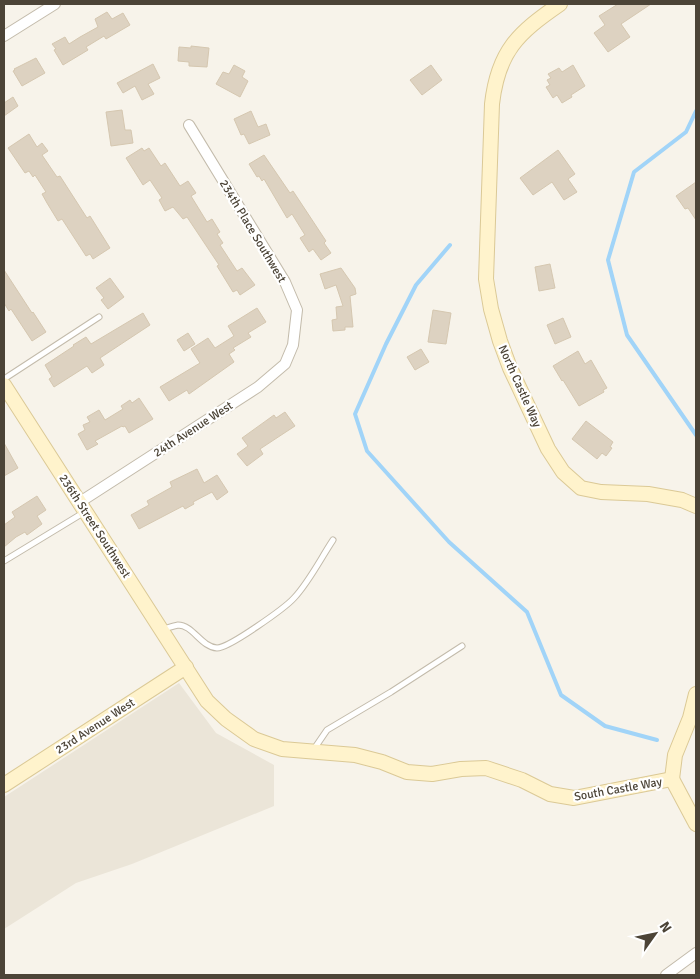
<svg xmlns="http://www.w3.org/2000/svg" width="700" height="979" font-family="Signika,sans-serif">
<rect width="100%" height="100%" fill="#f7f3ea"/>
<!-- residential -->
<path fill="#ebe5d8" d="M179,683L216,733L274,765V806L132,864L76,883L4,929V797Z"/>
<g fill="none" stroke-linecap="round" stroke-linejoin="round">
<!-- stream -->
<g stroke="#a1d4f8" stroke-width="4">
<path d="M696,111L686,132L634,172L608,260L627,335L696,435"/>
<path d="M450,245L416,285L386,344L355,414L367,451L449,542L527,612L561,695L605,726L657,740"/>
</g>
</g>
<!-- building -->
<g fill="#ddd2c1" stroke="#d5c7b0">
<path d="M618,4H651L621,24L630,37L608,52L594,33L605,25L599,16Z"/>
<path d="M107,12L112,19L123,13L130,25L106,39L104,36L86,47L88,50L63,65L54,50L56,49L52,44L65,37L69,44L80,37L98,27L95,19Z"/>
<path d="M191,46L209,48L207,67L189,66V62L178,61L179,47L191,48Z"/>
<path d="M36,58L45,73L22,86L13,71L15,70L14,69Z"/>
<path d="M153,64L160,78L148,84L154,94L142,100L135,86L123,93L117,83Z"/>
<path d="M234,65L245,71L242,77L248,81L240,97L216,84L223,72L229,74Z"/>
<path d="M431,65L442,80L422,95L410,80Z"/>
<path d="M573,65L585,86L571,95L572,97L562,103L557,95L553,98L546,87L550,85L547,80L551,78L548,74L559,68L562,72Z"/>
<path d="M13,97L18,106L4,116V103Z"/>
<path d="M122,110L125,130H131L133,143L111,146L106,112Z"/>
<path d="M251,111L258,127L266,124L270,135L249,144L244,134L241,135L234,119Z"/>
<path d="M29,134L37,147L42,143L48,151L42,155L57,177L60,176L87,218L90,216L110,248L93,259L90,254L86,256L62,219L58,221L47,203L42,194L46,192L35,175L33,177L29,171L25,173L8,148Z"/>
<path d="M142,148L144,151L149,148L161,166L165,163L180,186L188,181L196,193L191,196L207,222L212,219L220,232L217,234L223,243L220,245L237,271L242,268L255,285L240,295L237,290L233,292L217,266L219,265L187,217L183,219L173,207L165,211L159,200L162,198L150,180L143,185L126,158Z"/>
<path d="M558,150L575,174L568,179L577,192L564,200L552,182L533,195L520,178Z"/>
<path d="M264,155L290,193L293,191L326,241L324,243L331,253L321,260L313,249L309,252L300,238L305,235L292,214L287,218L264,179L262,181L259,176L257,177L249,164Z"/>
<path d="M696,182V220L688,208L685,209L676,196Z"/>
<path d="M550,264L555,288L539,291L535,267Z"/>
<path d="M341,268L355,288L356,294L350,296L353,327H345V330L333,331L332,320L337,319L336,307L343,306L336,285L325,289L320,274Z"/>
<path d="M4,270L32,313L33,312L46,332L32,341L11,309L9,311L4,303Z"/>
<path d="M110,278L124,297L108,309L101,300L104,298L96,288Z"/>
<path d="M257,308L266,322L248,333L251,337L233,348L235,350L229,354L234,362L189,394L187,390L169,401L160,387L200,363L191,349L208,338L215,348L234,336L228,326Z"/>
<path d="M433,310L451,313L446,344L428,342Z"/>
<path d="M143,313L150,325L100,358L104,365L92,373L87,366L54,387L49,379L52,377L45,365L74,346L73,345L86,337L91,344Z"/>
<path d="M563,318L571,337L555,344L547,325Z"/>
<path d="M188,333L195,344L184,351L177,340Z"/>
<path d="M421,349L429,362L415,370L407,357Z"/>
<path d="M578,351L585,364L591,360L607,388L603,390L604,392L579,406L563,380L562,381L553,366Z"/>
<path d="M139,398L153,419L129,433L125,426L123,427L122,426L95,441L98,444L87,450L78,434L85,430L83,425L90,422L87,417L99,410L105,420L123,409L121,406L130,400L132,403Z"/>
<path d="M285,412L295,426L260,449L263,454L247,466L237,454L248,446L242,438L274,415L276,418Z"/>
<path d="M586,421L613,442L610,447L612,448L606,456L602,453L597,459L572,439Z"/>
<path d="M4,443L18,468L4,476Z"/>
<path d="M197,469L204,483L217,475L228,492L217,500L212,492L193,502L194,504L185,509L183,506L139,529L131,515L149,505L147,501L172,487L170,482Z"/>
<path d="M37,496L46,510L37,516L42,524L27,535L25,532L16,537L4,547V525L15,517L12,512Z"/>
</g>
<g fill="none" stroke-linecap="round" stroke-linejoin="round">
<defs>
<g id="lane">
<path d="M4,379L99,317"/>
<path d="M4,561L83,513"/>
<path d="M163,629C167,628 173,626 178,625C193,625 201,647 217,648C229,648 285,608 294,598C309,582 321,558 333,540"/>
<path d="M314,749L327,730L391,692L462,646"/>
</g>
<g id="street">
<path d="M4,36L55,4"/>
<path d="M80,502L258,387L285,364L293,345L297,310L285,282L189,125"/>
<path d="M666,975L696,953"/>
</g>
<g id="secondary">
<path d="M560,4C518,33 498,51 492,104L486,279L491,309L500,341L510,368L548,449L563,472L581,488L601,492L648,494L682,500L696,506"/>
<path d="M4,385L207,701L226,719L254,739L282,749L355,755L382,762L407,772L432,774L461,769L486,768L522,780L550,794L574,798L672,779"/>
<path d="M672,779L675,755L690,718L696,694"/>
<path d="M672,779L696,824"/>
<path d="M4,785L186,667"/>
</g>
</defs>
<!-- lane casing -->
<use href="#lane" stroke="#c3bbab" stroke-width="7"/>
<!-- street casing -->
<use href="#street" stroke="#c3bbab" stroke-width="12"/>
<!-- secondary casing -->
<use href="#secondary" stroke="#dbc996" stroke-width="16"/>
<!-- lane -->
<use href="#lane" stroke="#fff" stroke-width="5"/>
<!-- street -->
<use href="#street" stroke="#fff" stroke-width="10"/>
<!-- secondary -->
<use href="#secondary" stroke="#fff3cc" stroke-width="14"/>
</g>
<g text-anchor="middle" stroke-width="4.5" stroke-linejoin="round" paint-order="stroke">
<!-- street labels -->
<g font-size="12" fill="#4c4437" stroke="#fff">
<text transform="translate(253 231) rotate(59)" y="4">234th Place Southwest</text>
<text transform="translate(520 386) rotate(66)" y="4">North Castle Way</text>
<text transform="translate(193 429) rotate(-33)" y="4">24th Avenue West</text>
<text transform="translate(95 526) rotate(57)" y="4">236th Street Southwest</text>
<text transform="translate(95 726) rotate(-33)" y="4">23rd Avenue West</text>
<text transform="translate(618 789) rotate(-10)" y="4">South Castle Way</text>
</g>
</g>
<!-- border -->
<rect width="700" height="979" fill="none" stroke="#4c4437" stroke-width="10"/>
<!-- north arrow -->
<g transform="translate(655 934) rotate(57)" stroke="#ffffff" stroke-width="4" paint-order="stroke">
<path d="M0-4L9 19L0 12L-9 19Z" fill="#4c4437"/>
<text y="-8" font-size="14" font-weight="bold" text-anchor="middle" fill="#4c4437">N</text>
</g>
</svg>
